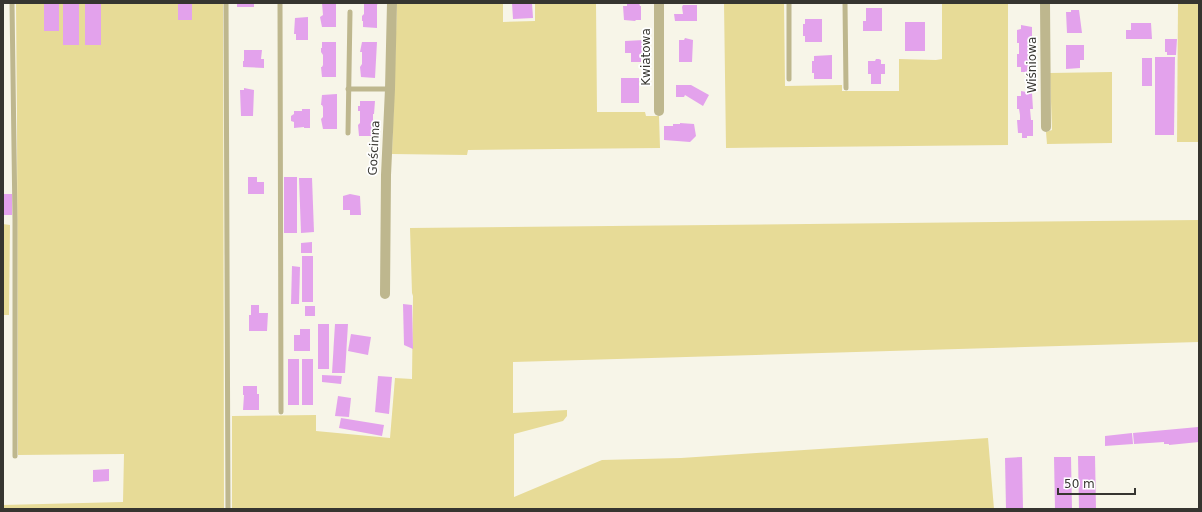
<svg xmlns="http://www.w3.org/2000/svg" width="1202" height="512" font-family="'DejaVu Sans',sans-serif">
<rect width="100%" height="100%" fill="#f7f5e8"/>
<!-- green -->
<g fill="#e7db97">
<path d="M16,3H223L224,509H3V505L123,502L124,454L18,455L17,118Z"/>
<path d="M397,3H503V22L535,21V3H596L597,112H645L646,116H659L660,148L468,150L467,155L392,154Z"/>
<path d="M724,3H784L785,86L842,85V91H899V59L936,60L942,59V3H1008V145L726,148Z"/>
<path d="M1178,3H1199V142H1177Z"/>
<path d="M1112,72V143L1047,144L1046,132L1052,130L1050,73Z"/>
<path d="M1199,220V342L513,362V413L567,410V416L563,421L514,434V497L602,460L681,458L988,438L994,509H232V416L316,415V431L390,438L395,378L412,379L413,296L412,293L410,228Z"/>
<path d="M3,224L10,225L9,315H3Z"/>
</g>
<!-- building -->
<g fill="#e3a2ec">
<rect x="44" y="3" width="15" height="28"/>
<rect x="63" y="3" width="16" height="42"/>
<rect x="85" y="3" width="16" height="42"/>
<rect x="178" y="3" width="14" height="17"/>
<rect x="237" y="3" width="17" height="4"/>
<path d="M322,3H336V27H322L320,17L323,15Z"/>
<path d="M364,3H378L377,5V28L363,27V21H362V16L364,14Z"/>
<path d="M512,3H532L533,18L513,19Z"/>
<path d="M627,3H639L640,6H641V20H636L635,21L624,20L623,6H627Z"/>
<path d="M683,5H697V21H675L674,14H683L682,7Z"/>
<path d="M866,8H882V31H863V21H866Z"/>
<path d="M1071,10H1079L1082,33H1067L1066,12H1071Z"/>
<path d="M308,17V40H296V34H294L295,18Z"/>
<path d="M805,19H822V42H805V36H803V24H805Z"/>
<rect x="905" y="22" width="20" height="29"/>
<path d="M1131,23H1151L1152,39H1126V30H1131Z"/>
<path d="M1021,25L1032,27V43H1030V54H1032V70H1027V72H1021V67H1017V54H1019V43H1017V30L1021,29Z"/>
<path d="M685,38L693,40L692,62H679V40H684Z"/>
<path d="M1165,39H1177L1176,55H1167V52H1165Z"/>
<path d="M644,40V44H642V49L644,50V53H641V62H631V53H625V41Z"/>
<path d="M322,42H336V77H322L321,67H322L323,65V55L321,52V48H322Z"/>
<path d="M362,42H377L375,78L361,77L360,67L362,64V52H360Z"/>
<path d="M1066,45H1084V60H1080V68L1066,69Z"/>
<path d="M244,50H262L261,59H264V68L243,67V61H244Z"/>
<path d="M832,55V79H814V73H812V61H814V56Z"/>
<path d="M1155,57H1175L1174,135H1155Z"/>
<rect x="1142" y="58" width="10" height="28"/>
<path d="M876,59H879L881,60V64H885V74H881V84H871V74H868V61H875Z"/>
<rect x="621" y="78" width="18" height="25"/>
<path d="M676,85H691L709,95L703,106L685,95L684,97H676Z"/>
<path d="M244,88L254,90L253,116H241L240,90H244Z"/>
<path d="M1021,91L1032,93L1033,109H1030L1031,120H1033V136H1027V138H1022V133H1018L1017,120H1020V115L1019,109H1017V96H1021Z"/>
<path d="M337,94V129H323L321,119L323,117V107L322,105H321L322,95Z"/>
<path d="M360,101H375L374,114H373V136H359L358,125L360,123V111H358V106H360Z"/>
<path d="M302,109H310V128H304V127L294,128V122L291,121V116L294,114V111H302Z"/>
<path d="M680,123L694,124L696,136L690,142L664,140V126H673V124H680Z"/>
<path d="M248,177H257V182H264V194H248Z"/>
<rect x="284" y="177" width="13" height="56"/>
<path d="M299,178H312L314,232L301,233Z"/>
<path d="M4,194H12V215H3Z"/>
<path d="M350,194L360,196L361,215H350V210H343V196Z"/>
<path d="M312,242V253H301V243Z"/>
<rect x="302" y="256" width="11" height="46"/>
<path d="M292,266L300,267L299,304H291Z"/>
<path d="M403,304L412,305L413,349L404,345Z"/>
<path d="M251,305H259V313H268L267,331H249V315H251Z"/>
<rect x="305" y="306" width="10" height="10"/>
<rect x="318" y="324" width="11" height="45"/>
<path d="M335,324H348L345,373H332Z"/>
<path d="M300,329H310V351H294V335H300Z"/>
<path d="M351,334L371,337L368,355L348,351Z"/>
<rect x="288" y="359" width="11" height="46"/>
<rect x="302" y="359" width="11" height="46"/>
<path d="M322,375L342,376L341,384L322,382Z"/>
<path d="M378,376L392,377L389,414L375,412Z"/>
<path d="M243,386H257V394H259V410H243L244,395H243Z"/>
<path d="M338,396L351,398L349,417L335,416Z"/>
<path d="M341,418L384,425L382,436L339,428Z"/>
<path d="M1198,427L1199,442L1169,445V444H1164V442L1134,444L1133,433Z"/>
<path d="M1132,433L1133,444L1105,446V436Z"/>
<path d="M1078,456H1095L1096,509H1079Z"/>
<path d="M1022,457L1023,509H1006L1005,458Z"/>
<path d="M1054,457H1071L1072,509H1055Z"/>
<path d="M109,469V481L93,482V470Z"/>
</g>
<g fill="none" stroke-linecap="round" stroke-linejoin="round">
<!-- lane -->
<g stroke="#beb78e" stroke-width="5">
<path d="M12,3L15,220V456"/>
<path d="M226,3L228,509"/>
<path d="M280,3L281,412"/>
<path d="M789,3V79"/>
<path d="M845,3L846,88"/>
<path d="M348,89H390"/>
<path d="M348,133L350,12"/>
</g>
<!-- street -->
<g stroke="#beb78e" stroke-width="10">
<path d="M659,3V111"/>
<path d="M1045,3L1046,127"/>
<path d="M385,294L386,175L390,89L392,3"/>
</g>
</g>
<g text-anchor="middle" stroke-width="3.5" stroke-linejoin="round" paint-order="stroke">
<!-- street labels -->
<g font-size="12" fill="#363530" stroke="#fff">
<text transform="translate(646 57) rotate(-90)" y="4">Kwiatowa</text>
<text transform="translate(1032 65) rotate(-90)" y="4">Wiśniowa</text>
<text transform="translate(374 148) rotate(-87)" y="4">Gościnna</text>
</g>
</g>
<!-- border -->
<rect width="1202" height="512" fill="none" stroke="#363530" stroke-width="8"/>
<!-- scale -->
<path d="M1058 488v6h77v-6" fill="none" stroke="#363530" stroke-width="2"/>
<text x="1064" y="488" font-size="12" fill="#363530" stroke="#ffffff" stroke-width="3" paint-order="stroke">50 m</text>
</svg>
